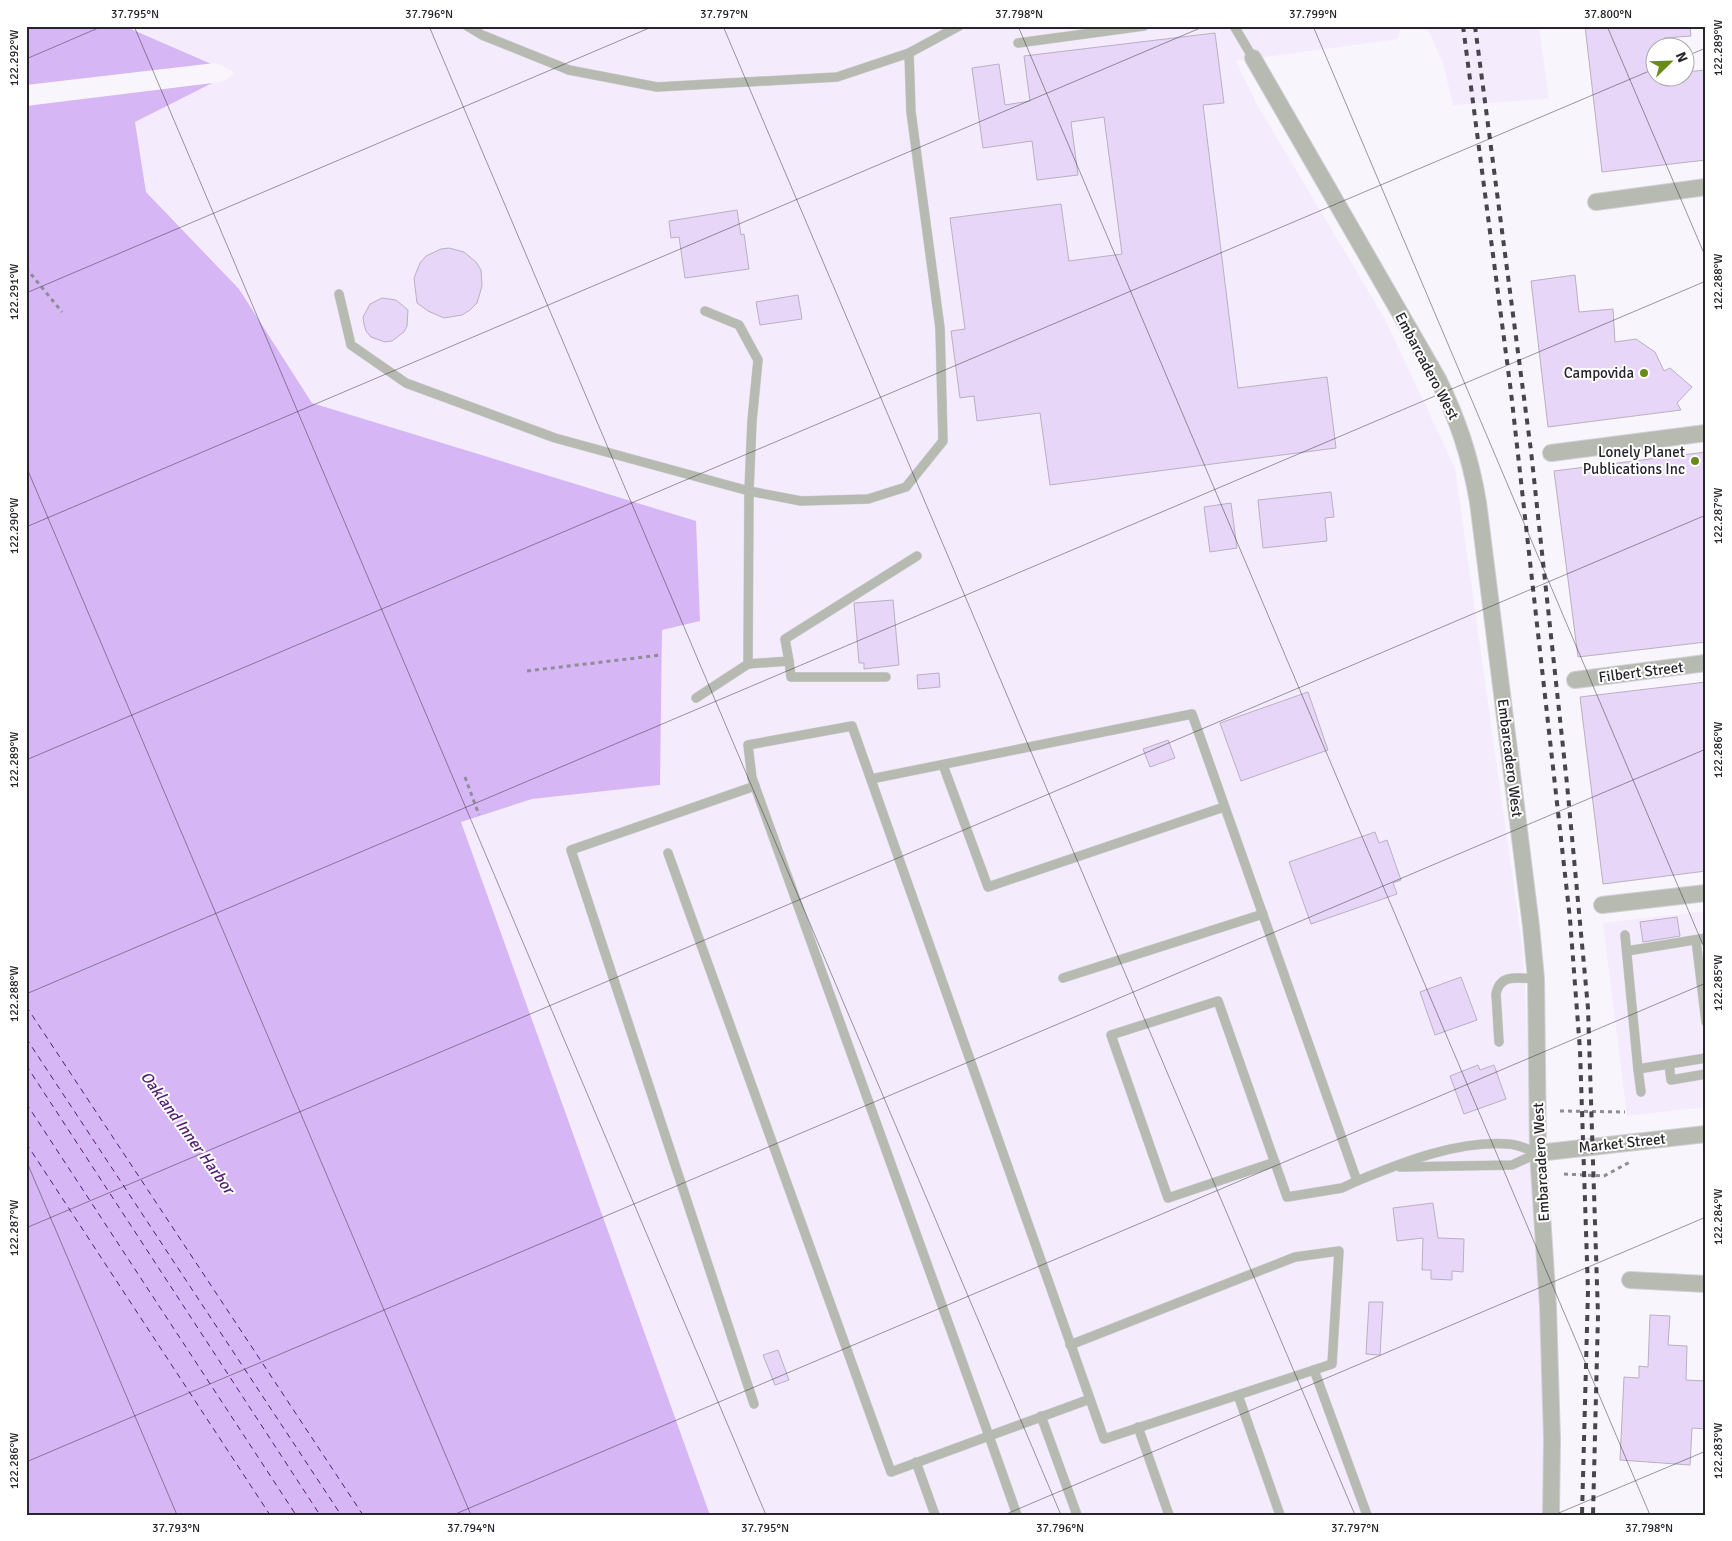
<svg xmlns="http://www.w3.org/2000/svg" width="1732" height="1541" font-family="Signika,sans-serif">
<rect width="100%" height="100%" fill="#f9f5fd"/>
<!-- built -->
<g fill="#f4ecfc">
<path d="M124,26H1401L1398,39L1236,61L1258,106L1385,319L1455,468L1523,951L1543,1354V1515H710L461,822L532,799L660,785L662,629L696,521L312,403L239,289L146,192L135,122L231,73Z"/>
<path d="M1426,26H1539L1549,99L1453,105L1443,63Z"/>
<path d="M1706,911V1107L1627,1116L1603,923Z"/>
</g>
<!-- water -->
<path fill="#d6b6f5" d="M26,26H124L232,73L135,122L146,192L239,289L312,403L696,521L700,621L662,630L660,785L532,799L461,822L710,1515H26Z"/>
<!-- pier -->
<path fill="#f9f5fd" d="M215,63L233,71L234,75L221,82L26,106V85Z"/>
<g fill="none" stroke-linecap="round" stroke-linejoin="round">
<!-- ferry -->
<g stroke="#521c76" stroke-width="1" stroke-dasharray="6 5" stroke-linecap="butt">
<path d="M26,1006L363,1515"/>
<path d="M26,1038L341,1515"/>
<path d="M26,1065L320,1515"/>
<path d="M26,1103L296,1515"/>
<path d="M26,1143L270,1515"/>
</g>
</g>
<!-- building -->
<g fill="#e7d6f7" stroke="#b9b0c3">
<path d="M1585,26H1690L1691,36L1664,38L1665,48H1654V78H1684V72L1706,70V160L1602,172Z"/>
<path d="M1215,33L1224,103L1203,105L1238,388L1327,377L1336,448L1050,485L1040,413L977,421L974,396L960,398L951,331L965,329L950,218L1061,204L1069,261L1122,254L1104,117L1071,122L1078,175L1037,180L1032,141L983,148L972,68L999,64L1005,105L1030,101L1024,56Z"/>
<path d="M737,210L741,235L744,234L749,269L685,278L679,237L671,238L669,221Z"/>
<path d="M449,248L464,252L476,262L481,270L482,286L477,303L470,310L462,315L444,318L428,311L417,303L414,278L420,263L426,256L441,249Z"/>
<path d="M1575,275L1579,312L1613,309L1615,342L1636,339L1655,352L1664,371L1670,368L1692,387L1677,403L1681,410L1548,427L1531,281Z"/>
<path d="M798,295L802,319L760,325L756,302Z"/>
<path d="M382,298L396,300L408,310L407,326L404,332L392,341L385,342L371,337L366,331L364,324L363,317L370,304Z"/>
<path d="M1706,452V642L1578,657L1554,471Z"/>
<path d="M1331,492L1334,517L1325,518L1327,541L1263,548L1258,500Z"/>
<path d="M1231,503L1237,548L1210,552L1204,507Z"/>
<path d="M893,600L899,665L864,669V663H859L854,603Z"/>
<path d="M939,673L940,687L918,689L917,675Z"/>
<path d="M1706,682V871L1603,884L1580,697Z"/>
<path d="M1308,692L1328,750L1241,781L1220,723Z"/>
<path d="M1168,740L1175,758L1150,767L1143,749Z"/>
<path d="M1375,832L1379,843L1387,840L1401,880L1393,883L1397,894L1311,924L1289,862Z"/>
<path d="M1677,917L1680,936L1643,942L1640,922Z"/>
<path d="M1461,977L1477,1020L1435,1035L1420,992Z"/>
<path d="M1478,1065L1480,1070L1494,1065L1506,1099L1464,1114L1450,1076Z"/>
<path d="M1433,1203L1438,1238L1464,1239L1463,1272L1452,1271V1280L1431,1279V1270H1422L1423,1238L1397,1241L1393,1208Z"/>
<path d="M1369,1302H1383L1380,1355L1366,1354Z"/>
<path d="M1650,1315L1670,1316L1668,1345L1687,1346L1686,1380L1706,1381V1429L1692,1428L1690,1465L1620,1460L1624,1377L1639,1378V1366L1648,1367Z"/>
<path d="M778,1350L789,1380L775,1385L763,1355Z"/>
</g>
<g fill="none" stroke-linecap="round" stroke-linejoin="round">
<defs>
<g id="lane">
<path d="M467,26L482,35L569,70L657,87L837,77L909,53L959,26"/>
<path d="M1234,26L1253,58"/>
<path d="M1018,43L1144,26"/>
<path d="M339,294L351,345L406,383L555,438L749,491L748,664L696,698"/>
<path d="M705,311L739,325L758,360L752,421L749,491L801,501L868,499L906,487L943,441L940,328L911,112L909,53"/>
<path d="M789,661L791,677H886"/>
<path d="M748,664L789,661L785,639L917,556"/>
<path d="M852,726L1090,1399L989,1436L752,778L748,745Z"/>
<path d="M943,765L988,887L1224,807"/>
<path d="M871,779L1192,714L1357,1181C1403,1162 1459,1140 1508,1144C1518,1144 1529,1150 1538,1153"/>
<path d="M668,853L891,1472L989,1436L1017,1515"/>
<path d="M1625,935L1638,1069L1706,1058"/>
<path d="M1696,940L1706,1022"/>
<path d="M1627,951L1706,938"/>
<path d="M1063,978L1263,914"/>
<path d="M1499,1042L1496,994C1500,973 1519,978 1536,979"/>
<path d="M1669,1064L1671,1080L1706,1074"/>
<path d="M1638,1069L1641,1092"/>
<path d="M1275,1162L1168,1198L1111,1035L1218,1001L1287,1197L1342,1188L1357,1181"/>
<path d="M1400,1167L1512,1165L1538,1153"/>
<path d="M1070,1345L1295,1257L1339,1251L1332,1364L1104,1439L1090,1399"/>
<path d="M1314,1370L1367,1515"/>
<path d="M1238,1395L1280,1515"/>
<path d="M754,1404L571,850L755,786"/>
<path d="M1041,1416L1077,1515"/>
<path d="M1138,1427L1169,1515"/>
<path d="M916,1462L935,1515"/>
</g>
<g id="street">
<path d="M1253,58L1438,379C1458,420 1470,456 1478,502L1531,926L1536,979L1538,1153L1548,1306L1552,1439L1551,1515"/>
<path d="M1596,202L1706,187"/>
<path d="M1551,453L1706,433"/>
<path d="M1575,680L1706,663"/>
<path d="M1602,905L1706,893"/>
<path d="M1538,1153L1706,1134"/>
<path d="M1630,1280L1706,1284"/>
</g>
</defs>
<!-- lane casing -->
<use href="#lane" stroke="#d3cfd7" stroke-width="10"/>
<!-- street casing -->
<use href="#street" stroke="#d3cfd7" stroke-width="18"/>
<!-- path -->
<g stroke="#908c94" stroke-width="3" stroke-dasharray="4 4" stroke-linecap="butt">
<path d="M26,268L62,312"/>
<path d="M527,671L661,655"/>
<path d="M465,777L479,815"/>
<path d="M1560,1111L1625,1112"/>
<path d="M1564,1174L1604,1176L1630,1162"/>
</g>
<!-- lane -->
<use href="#lane" stroke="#b6bab1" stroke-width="9"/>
<!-- street -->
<use href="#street" stroke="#b6bab1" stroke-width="16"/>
<!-- rail -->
<g stroke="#49454d" stroke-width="4" stroke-dasharray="6 6" stroke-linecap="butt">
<path d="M1463,26L1511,392L1570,919L1580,1050L1588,1291L1582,1515"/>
<path d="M1475,26L1531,451L1567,784L1588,1008L1598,1315L1593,1515"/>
</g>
</g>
<!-- ticks -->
<path fill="none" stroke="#27242b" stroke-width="1" stroke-opacity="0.45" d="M134,26L766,1515M429,26L1061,1515M723,26L1355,1515M1018,26L1650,1515M1313,26L1706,952M1607,26L1706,258M1684,57L1706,48M26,59L103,26M26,293L654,26M26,466L471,1515M26,527L1205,26M26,760L1654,69M26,994L1706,281M26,1160L177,1515M26,1228L1706,515M26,1462L1706,749M453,1515L1706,983M1004,1515L1706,1217M1554,1515L1706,1451"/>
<!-- markers -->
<g fill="#688c16" stroke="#fff" stroke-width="2">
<circle cx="1644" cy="373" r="5"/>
<circle cx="1695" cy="461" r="5"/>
</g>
<g text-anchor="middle" stroke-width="4" stroke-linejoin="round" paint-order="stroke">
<!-- street labels -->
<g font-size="15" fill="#27242b" stroke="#fff">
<text transform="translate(1427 366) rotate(62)" y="5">Embarcadero West</text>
<text transform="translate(1641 672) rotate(-7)" y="5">Filbert Street</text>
<text transform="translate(1510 758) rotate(83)" y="5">Embarcadero West</text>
<text transform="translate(1622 1143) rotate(-6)" y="5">Market Street</text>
<text transform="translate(1541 1162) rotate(-93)" y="5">Embarcadero West</text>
</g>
<!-- poi labels -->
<g font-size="15" fill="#27242b" stroke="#fff" text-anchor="end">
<text x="1634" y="378">Campovida</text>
<text x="1685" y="457">Lonely Planet<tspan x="1685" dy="17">Publications Inc</tspan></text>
</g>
<!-- water labels -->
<g font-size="16" font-style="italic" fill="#521c76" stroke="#fff">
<text transform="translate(188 1132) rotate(54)" y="6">Oakland Inner Harbor</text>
</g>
</g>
<!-- border -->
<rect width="1732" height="1541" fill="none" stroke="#ffffff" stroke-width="55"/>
<!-- north arrow -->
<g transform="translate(1670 62) rotate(67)"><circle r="24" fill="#ffffff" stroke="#a9a7aa"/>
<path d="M0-4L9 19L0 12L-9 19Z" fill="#688c16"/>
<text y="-8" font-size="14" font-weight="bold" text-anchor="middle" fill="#27242b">N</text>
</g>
<rect x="28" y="28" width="1676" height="1486" fill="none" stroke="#27242b" stroke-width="2"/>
<g font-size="12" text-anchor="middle" fill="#27242b">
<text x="135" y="18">37.795°N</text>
<text x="429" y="18">37.796°N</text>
<text x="724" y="18">37.797°N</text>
<text x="1019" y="18">37.798°N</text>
<text x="1313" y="18">37.799°N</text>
<text x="1608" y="18">37.800°N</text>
<text transform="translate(1718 48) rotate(-90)" y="4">122.289°W</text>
<text transform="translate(14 58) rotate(-90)" y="4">122.292°W</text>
<text transform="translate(1718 282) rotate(-90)" y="4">122.288°W</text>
<text transform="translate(14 292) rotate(-90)" y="4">122.291°W</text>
<text transform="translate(1718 516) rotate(-90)" y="4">122.287°W</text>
<text transform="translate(14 526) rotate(-90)" y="4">122.290°W</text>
<text transform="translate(1718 750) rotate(-90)" y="4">122.286°W</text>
<text transform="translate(14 760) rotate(-90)" y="4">122.289°W</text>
<text transform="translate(1718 983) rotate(-90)" y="4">122.285°W</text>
<text transform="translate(14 994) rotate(-90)" y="4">122.288°W</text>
<text transform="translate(1718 1217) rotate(-90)" y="4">122.284°W</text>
<text transform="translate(14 1228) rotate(-90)" y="4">122.287°W</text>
<text transform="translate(1718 1451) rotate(-90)" y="4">122.283°W</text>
<text transform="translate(14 1461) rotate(-90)" y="4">122.286°W</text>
<text x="176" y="1532">37.793°N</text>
<text x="471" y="1532">37.794°N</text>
<text x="765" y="1532">37.795°N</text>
<text x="1060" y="1532">37.796°N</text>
<text x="1355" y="1532">37.797°N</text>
<text x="1649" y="1532">37.798°N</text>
</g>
</svg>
